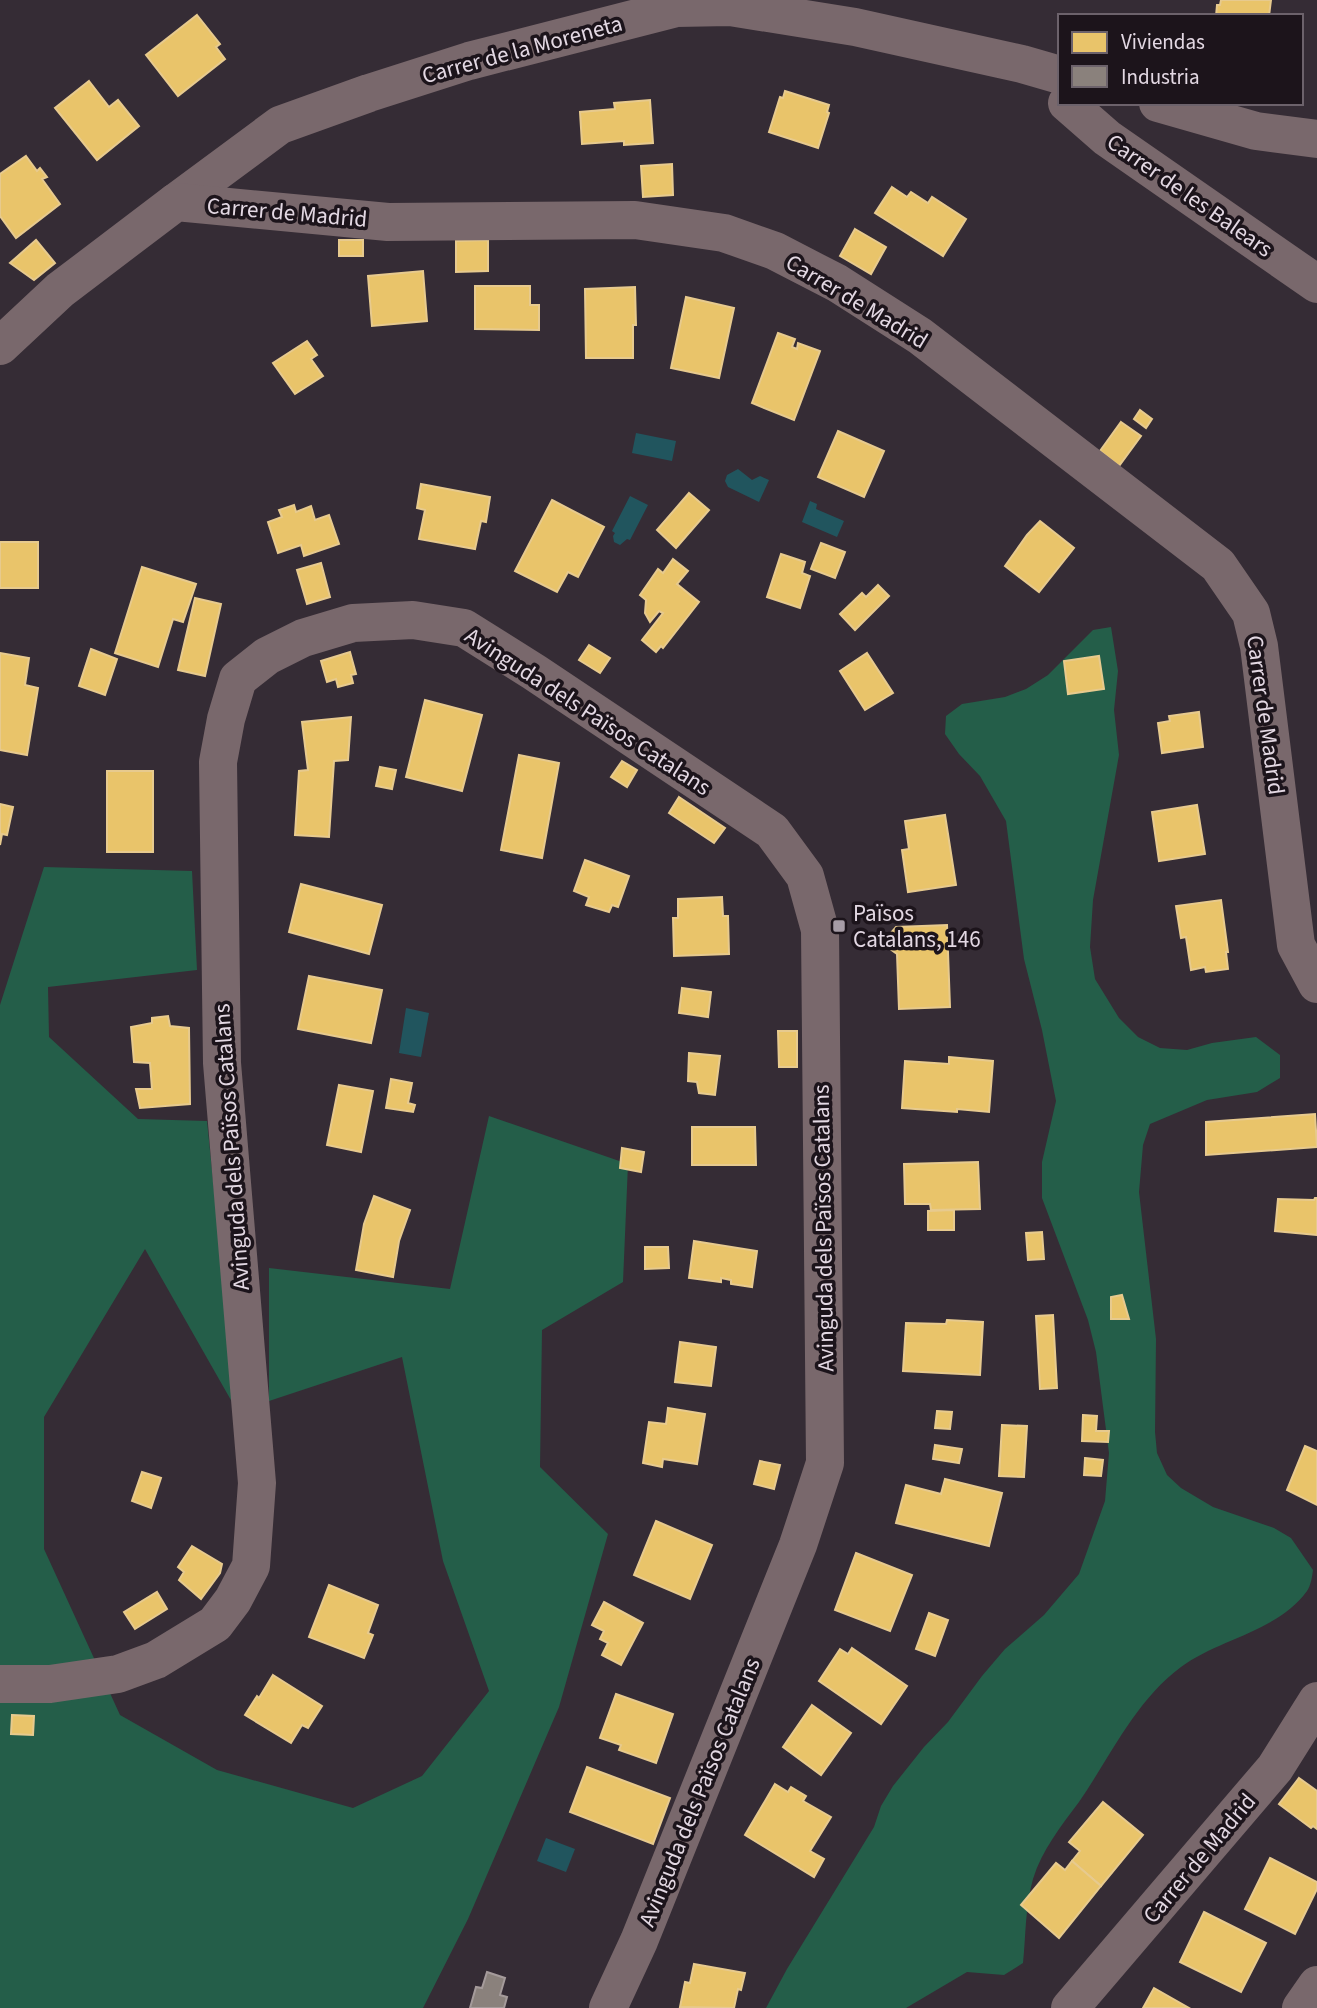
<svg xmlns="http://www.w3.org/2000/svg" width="1317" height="2008" font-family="'Source Sans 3',sans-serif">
<rect width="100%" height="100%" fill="#352c35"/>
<!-- forest -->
<g fill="#245e49">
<path d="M1111,627L1118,671L1114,710L1119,755L1093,900L1090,947L1095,979L1119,1018L1138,1037L1160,1048L1187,1050L1212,1043L1256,1037L1280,1055V1078L1257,1092L1207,1100L1150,1124L1143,1145L1139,1192L1156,1339L1155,1432L1157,1453L1167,1475L1181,1488L1213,1507L1274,1528L1291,1538L1313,1570C1312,1577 1311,1585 1307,1591C1277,1632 1220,1638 1181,1667C1136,1700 1110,1757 1079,1802C1061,1826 1042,1850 1033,1879C1025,1907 1026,1935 1023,1963L1004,1975L967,1972L906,2008H766L787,1969L874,1827L881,1806L893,1786L924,1747L948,1722L982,1676L1005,1649L1044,1615L1079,1574L1105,1501L1109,1453L1096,1352L1088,1320L1042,1198V1162L1056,1101L1042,1030L1024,959L1006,821L980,776L959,754L945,734L946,716L962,704L1005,697L1026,689L1048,675L1093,630Z"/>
<path d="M44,867L192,871L197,970L48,987L49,1037L138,1119L207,1121L236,1409L145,1249L44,1417V1549L120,1715L217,1770L353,1808L422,1776L489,1691L443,1561L402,1357L269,1401V1268L450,1289L489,1116L628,1164L623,1282L542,1330L540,1467L608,1534L559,1707L468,1919L423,2008H0V1005Z"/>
</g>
<!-- water -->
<g fill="#21555e">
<path d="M636,433L676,441L672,461L632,453Z"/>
<path d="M738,469L752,480L760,476L769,480L759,502L728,487L725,481L727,475Z"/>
<path d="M630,496L648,505L630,540L627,539L620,545L614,542L613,536L615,533L612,531Z"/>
<path d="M810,501L817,504L816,509L844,521L837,537L802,522Z"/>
<path d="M406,1008L429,1013L421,1057L399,1053Z"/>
<path d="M546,1838L575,1849L566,1872L537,1861Z"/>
</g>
<!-- homes -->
<g fill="#e9c46a" stroke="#e7ca8e" stroke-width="2">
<path d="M1221,0H1271L1269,16H1216L1217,5H1220Z"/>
<path d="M197,15L220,44L216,47L225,59L178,96L146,55Z"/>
<path d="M89,81L109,107L118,100L139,126L97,160L55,108Z"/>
<path d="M785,91L829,105L827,112L829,113L818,148L769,132L780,97L783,98Z"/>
<path d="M650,100L653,143L624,145V141L582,144L580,112L615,109L614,103Z"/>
<path d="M26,156L37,171L40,168L47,177L42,179L60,204L16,238L0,216V174Z"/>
<path d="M672,164L673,195L643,197L641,166Z"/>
<path d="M892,187L907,197L911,192L928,203L932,197L966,219L943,256L875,213Z"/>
<path d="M855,229L886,247L871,274L840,256Z"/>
<path d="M36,240L55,263L34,280L10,263Z"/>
<rect x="339" y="240" width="24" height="16"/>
<path d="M488,240V271L456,272V241Z"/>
<path d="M423,271L427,321L372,326L368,276Z"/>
<path d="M475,286H530V305H539V330L475,329Z"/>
<path d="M635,287L636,325H633V358H586L585,289Z"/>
<path d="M686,297L734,308L719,378L671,368Z"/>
<path d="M778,333L795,339L792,347L797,349L798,343L820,351L794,420L752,403Z"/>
<path d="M307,341L317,355L311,359L323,376L295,394L273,363Z"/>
<path d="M1140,410L1152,419L1146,428L1134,419Z"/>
<path d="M1121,422L1141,436L1119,466L1100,451Z"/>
<path d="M838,431L884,451L864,497L818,477Z"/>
<path d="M421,484L490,497L486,522L481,521L475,549L419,539L425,510L417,508Z"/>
<path d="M689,493L709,510L676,548L657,530Z"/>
<path d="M552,500L604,527L578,577L568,572L557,592L515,571Z"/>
<path d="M294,505L296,512L311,506L315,520L329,515L339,544L304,556L301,545L278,553L268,522L282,517L279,510Z"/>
<path d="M1040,521L1074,548L1039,592L1005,566L1027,535Z"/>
<rect x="0" y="542" width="38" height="46"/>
<path d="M821,543L845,552L835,578L811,569Z"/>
<path d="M781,554L805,562L802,573L810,576L800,608L767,597Z"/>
<path d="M673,559L688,571L677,584L699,602L663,648L661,646L656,652L642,640L663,613L659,611L650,622L645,613L646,600L640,595L658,569L663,573Z"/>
<path d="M321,563L330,597L307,604L297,570Z"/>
<path d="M142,567L196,584L183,622L173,619L158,667L115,653Z"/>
<path d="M878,585L889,596L855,630L840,614L862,593L866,597Z"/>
<path d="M195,598L221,604L205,676L178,670Z"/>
<path d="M589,645L610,658L600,673L579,660Z"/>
<path d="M91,649L117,659L105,695L79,686Z"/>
<path d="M350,652L356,674L351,675L353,683L338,687L336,679L327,682L321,661Z"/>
<path d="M0,653L29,658L25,685L38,688L27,755L0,750Z"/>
<path d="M867,653L893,693L865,710L840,671Z"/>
<path d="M1099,656L1104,689L1068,694L1064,661Z"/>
<path d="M425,700L482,715L462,791L406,777Z"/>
<path d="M1199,712L1203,747L1162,753L1158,723L1170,721L1169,716Z"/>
<path d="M351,717L348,760L334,761L329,837L295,835L299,771L308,770L302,722Z"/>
<path d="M519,755L559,763L542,858L501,850Z"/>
<path d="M622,761L637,770L627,787L611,777Z"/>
<path d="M380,767L396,770L392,789L376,786Z"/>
<rect x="107" y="771" width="46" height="81"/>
<path d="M679,797L725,828L714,843L669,813Z"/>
<path d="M0,804L13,807L7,835L2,834L0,845Z"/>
<path d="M1197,805L1205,854L1159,861L1152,812Z"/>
<path d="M945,815L956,885L908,892L902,850L909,849L905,821Z"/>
<path d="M585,860L629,876L618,907L612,905L609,912L586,905L589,897L574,891Z"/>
<path d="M301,884L382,905L369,954L289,932Z"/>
<path d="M722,897L723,916H728L729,954L674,956L673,918H678V899Z"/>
<path d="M1221,900L1228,952H1226L1228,969L1206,972L1205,967L1191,970L1186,937L1181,938L1176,906Z"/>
<path d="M947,925L950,1007L899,1009L897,954L890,949L889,935L896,927Z"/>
<path d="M309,976L382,990L371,1043L298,1029Z"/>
<path d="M682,988L711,992L708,1017L679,1013Z"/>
<path d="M168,1016L170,1026L189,1028L190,1104L140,1108L136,1089H152L150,1063L134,1062L131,1027L152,1023V1018Z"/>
<path d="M778,1031H797V1067H779Z"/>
<path d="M689,1053L720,1056L715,1095L699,1093L697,1082L688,1081Z"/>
<path d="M949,1057L993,1061L989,1112L957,1109V1112L902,1108L905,1061L949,1064Z"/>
<path d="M391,1079L412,1083L408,1103L415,1105L413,1112L386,1108Z"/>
<path d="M339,1085L373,1091L361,1152L327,1145Z"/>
<path d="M1315,1114L1317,1147L1206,1155V1122Z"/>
<path d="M692,1127H755L756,1165H692Z"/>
<path d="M622,1148L644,1152L641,1172L620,1168Z"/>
<path d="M978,1162L980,1209L931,1210L930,1204H905L904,1164Z"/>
<path d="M374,1196L410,1210L399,1241L393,1277L356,1270L364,1224Z"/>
<path d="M1315,1198H1317V1235L1275,1231L1278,1199L1314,1200Z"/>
<path d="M954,1210V1230H928V1211Z"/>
<path d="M1042,1232L1044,1259L1028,1260L1026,1233Z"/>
<path d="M694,1241L757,1251L752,1287L731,1284V1280L721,1278V1282L689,1278Z"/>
<path d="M645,1247H668L669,1268L645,1269Z"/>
<path d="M1122,1295L1129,1319H1111V1297Z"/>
<path d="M1053,1315L1057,1388L1040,1389L1036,1316Z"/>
<path d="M947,1320L983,1322L980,1375L903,1371L906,1323L946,1324Z"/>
<path d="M680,1342L716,1347L711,1386L675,1382Z"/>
<path d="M668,1408L705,1414L697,1464L663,1459L662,1467L643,1463L649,1422L666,1424Z"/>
<path d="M937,1411L952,1412L950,1429L935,1428Z"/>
<path d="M1083,1415L1097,1416L1096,1431H1109L1108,1442L1082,1441Z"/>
<path d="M1002,1425L1027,1426L1024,1477L999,1476Z"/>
<path d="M935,1445L962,1449L959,1463L933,1459Z"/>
<path d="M1305,1446L1317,1451V1505L1287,1490Z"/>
<path d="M1085,1458L1103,1460L1101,1476L1084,1475Z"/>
<path d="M760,1461L780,1465L774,1489L754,1484Z"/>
<path d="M142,1472L161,1478L151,1508L132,1501Z"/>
<path d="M945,1479L1002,1493L989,1546L896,1523L906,1485L941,1494Z"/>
<path d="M656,1521L712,1545L690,1599L634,1575Z"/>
<path d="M192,1546L222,1564L220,1573L201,1599L179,1580L184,1572L178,1567Z"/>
<path d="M856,1553L912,1575L890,1631L835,1610Z"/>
<path d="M329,1585L378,1605L368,1633L373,1635L364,1658L309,1637Z"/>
<path d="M157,1592L167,1609L135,1629L124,1612Z"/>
<path d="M604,1602L643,1623L621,1665L602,1655L608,1643L600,1639L604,1631L592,1625Z"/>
<path d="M929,1613L948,1620L935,1656L916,1649Z"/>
<path d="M852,1648L907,1686L881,1724L819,1681L840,1649L848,1654Z"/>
<path d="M273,1675L322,1706L308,1728L302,1725L291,1743L245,1715L257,1696L259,1698Z"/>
<path d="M616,1694L673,1714L656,1763L619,1750L621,1745L600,1738Z"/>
<path d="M812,1705L851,1733L821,1775L783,1747Z"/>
<path d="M12,1715L34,1716L33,1735L11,1734Z"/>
<path d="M587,1767L670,1798L653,1844L570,1812Z"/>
<path d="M1299,1778L1317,1791V1829L1313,1826L1311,1828L1279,1804Z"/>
<path d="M775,1784L788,1792L791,1787L806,1796L803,1801L831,1817L810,1851L824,1859L814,1877L745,1835Z"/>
<path d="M1103,1802L1143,1835L1101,1886L1072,1861L1080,1851L1069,1842Z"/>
<path d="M1270,1858L1317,1882V1889L1295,1934L1245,1909Z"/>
<path d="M1072,1861L1101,1886L1059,1938L1021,1905L1056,1863L1065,1870Z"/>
<path d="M1204,1912L1266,1943L1241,1992L1180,1962Z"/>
<path d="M694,1964L745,1973L741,1990L738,1989L734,2008L680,2007L685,1982L690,1983Z"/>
<path d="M1154,1988L1189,2008H1143Z"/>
</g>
<!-- industry -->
<path fill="#8a817c" stroke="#a59b9b" stroke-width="2" d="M487,1972L505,1978L500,1995L507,1997L504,2008H470L476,1987L482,1988Z"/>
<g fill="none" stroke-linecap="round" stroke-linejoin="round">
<!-- minor -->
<g stroke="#79686c" stroke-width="38">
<path d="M1067,103L1107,138L1317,284"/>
<path d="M1158,103L1256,131L1317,139"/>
<path d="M176,202L280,125L369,93L469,61L676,8L730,7L855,27L1022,64L1060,75"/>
<path d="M0,346L60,290L176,202L388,222L635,220L724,233L775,251L837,283L920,336L1218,565L1251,613L1259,646L1296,945L1317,984"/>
<path d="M0,1684H50L118,1674L156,1660L215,1624L233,1600L251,1566L257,1483L222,1063L218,762L226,719L238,679L267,656L303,638L353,623L413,620L464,628L534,672L772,831L805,876L820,930L825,1463L798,1545L639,1941L608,2008"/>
<path d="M1070,2008L1275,1768L1317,1701"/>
<path d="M1301,2008L1317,1985"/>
</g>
</g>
<!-- markers -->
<rect fill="#a69ca6" stroke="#1c141b" stroke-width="2.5" x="832" y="919" width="14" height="14" rx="3.5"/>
<g text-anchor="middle" stroke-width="7" stroke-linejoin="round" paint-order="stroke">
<!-- street labels -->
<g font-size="23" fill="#e3d8e3" stroke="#1c141b">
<text transform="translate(522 49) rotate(-15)" y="8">Carrer de la Moreneta</text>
<text transform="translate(1190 195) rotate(35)" y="8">Carrer de les Balears</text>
<text transform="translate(287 212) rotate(5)" y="8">Carrer de Madrid</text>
<text transform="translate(857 301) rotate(31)" y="8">Carrer de Madrid</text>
<text transform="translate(588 711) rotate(33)" y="8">Avinguda dels Països Catalans</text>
<text transform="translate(1266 715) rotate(82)" y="8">Carrer de Madrid</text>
<text transform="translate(231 1147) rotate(-94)" y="8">Avinguda dels Països Catalans</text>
<text transform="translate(823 1228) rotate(-91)" y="8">Avinguda dels Països Catalans</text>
<text transform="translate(699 1792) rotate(-68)" y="8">Avinguda dels Països Catalans</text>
<text transform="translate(1199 1858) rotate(-50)" y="8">Carrer de Madrid</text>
</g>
<!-- poi labels -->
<g font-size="23" fill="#e3d8e3" stroke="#1c141b" text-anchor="start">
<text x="853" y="921">Països<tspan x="853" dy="26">Catalans, 146</tspan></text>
</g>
</g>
<!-- legend -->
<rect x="1058" y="14" width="245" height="91" fill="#1c141b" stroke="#6c626b" stroke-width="2"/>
<rect x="1072" y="32" width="35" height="21" fill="#e9c46a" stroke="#6c626b" stroke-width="2"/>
<text x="1121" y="49" font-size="21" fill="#e3d8e3">Viviendas</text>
<rect x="1072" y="66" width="35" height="21" fill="#8a817c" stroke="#6c626b" stroke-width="2"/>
<text x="1121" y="84" font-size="21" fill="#e3d8e3">Industria</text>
</svg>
